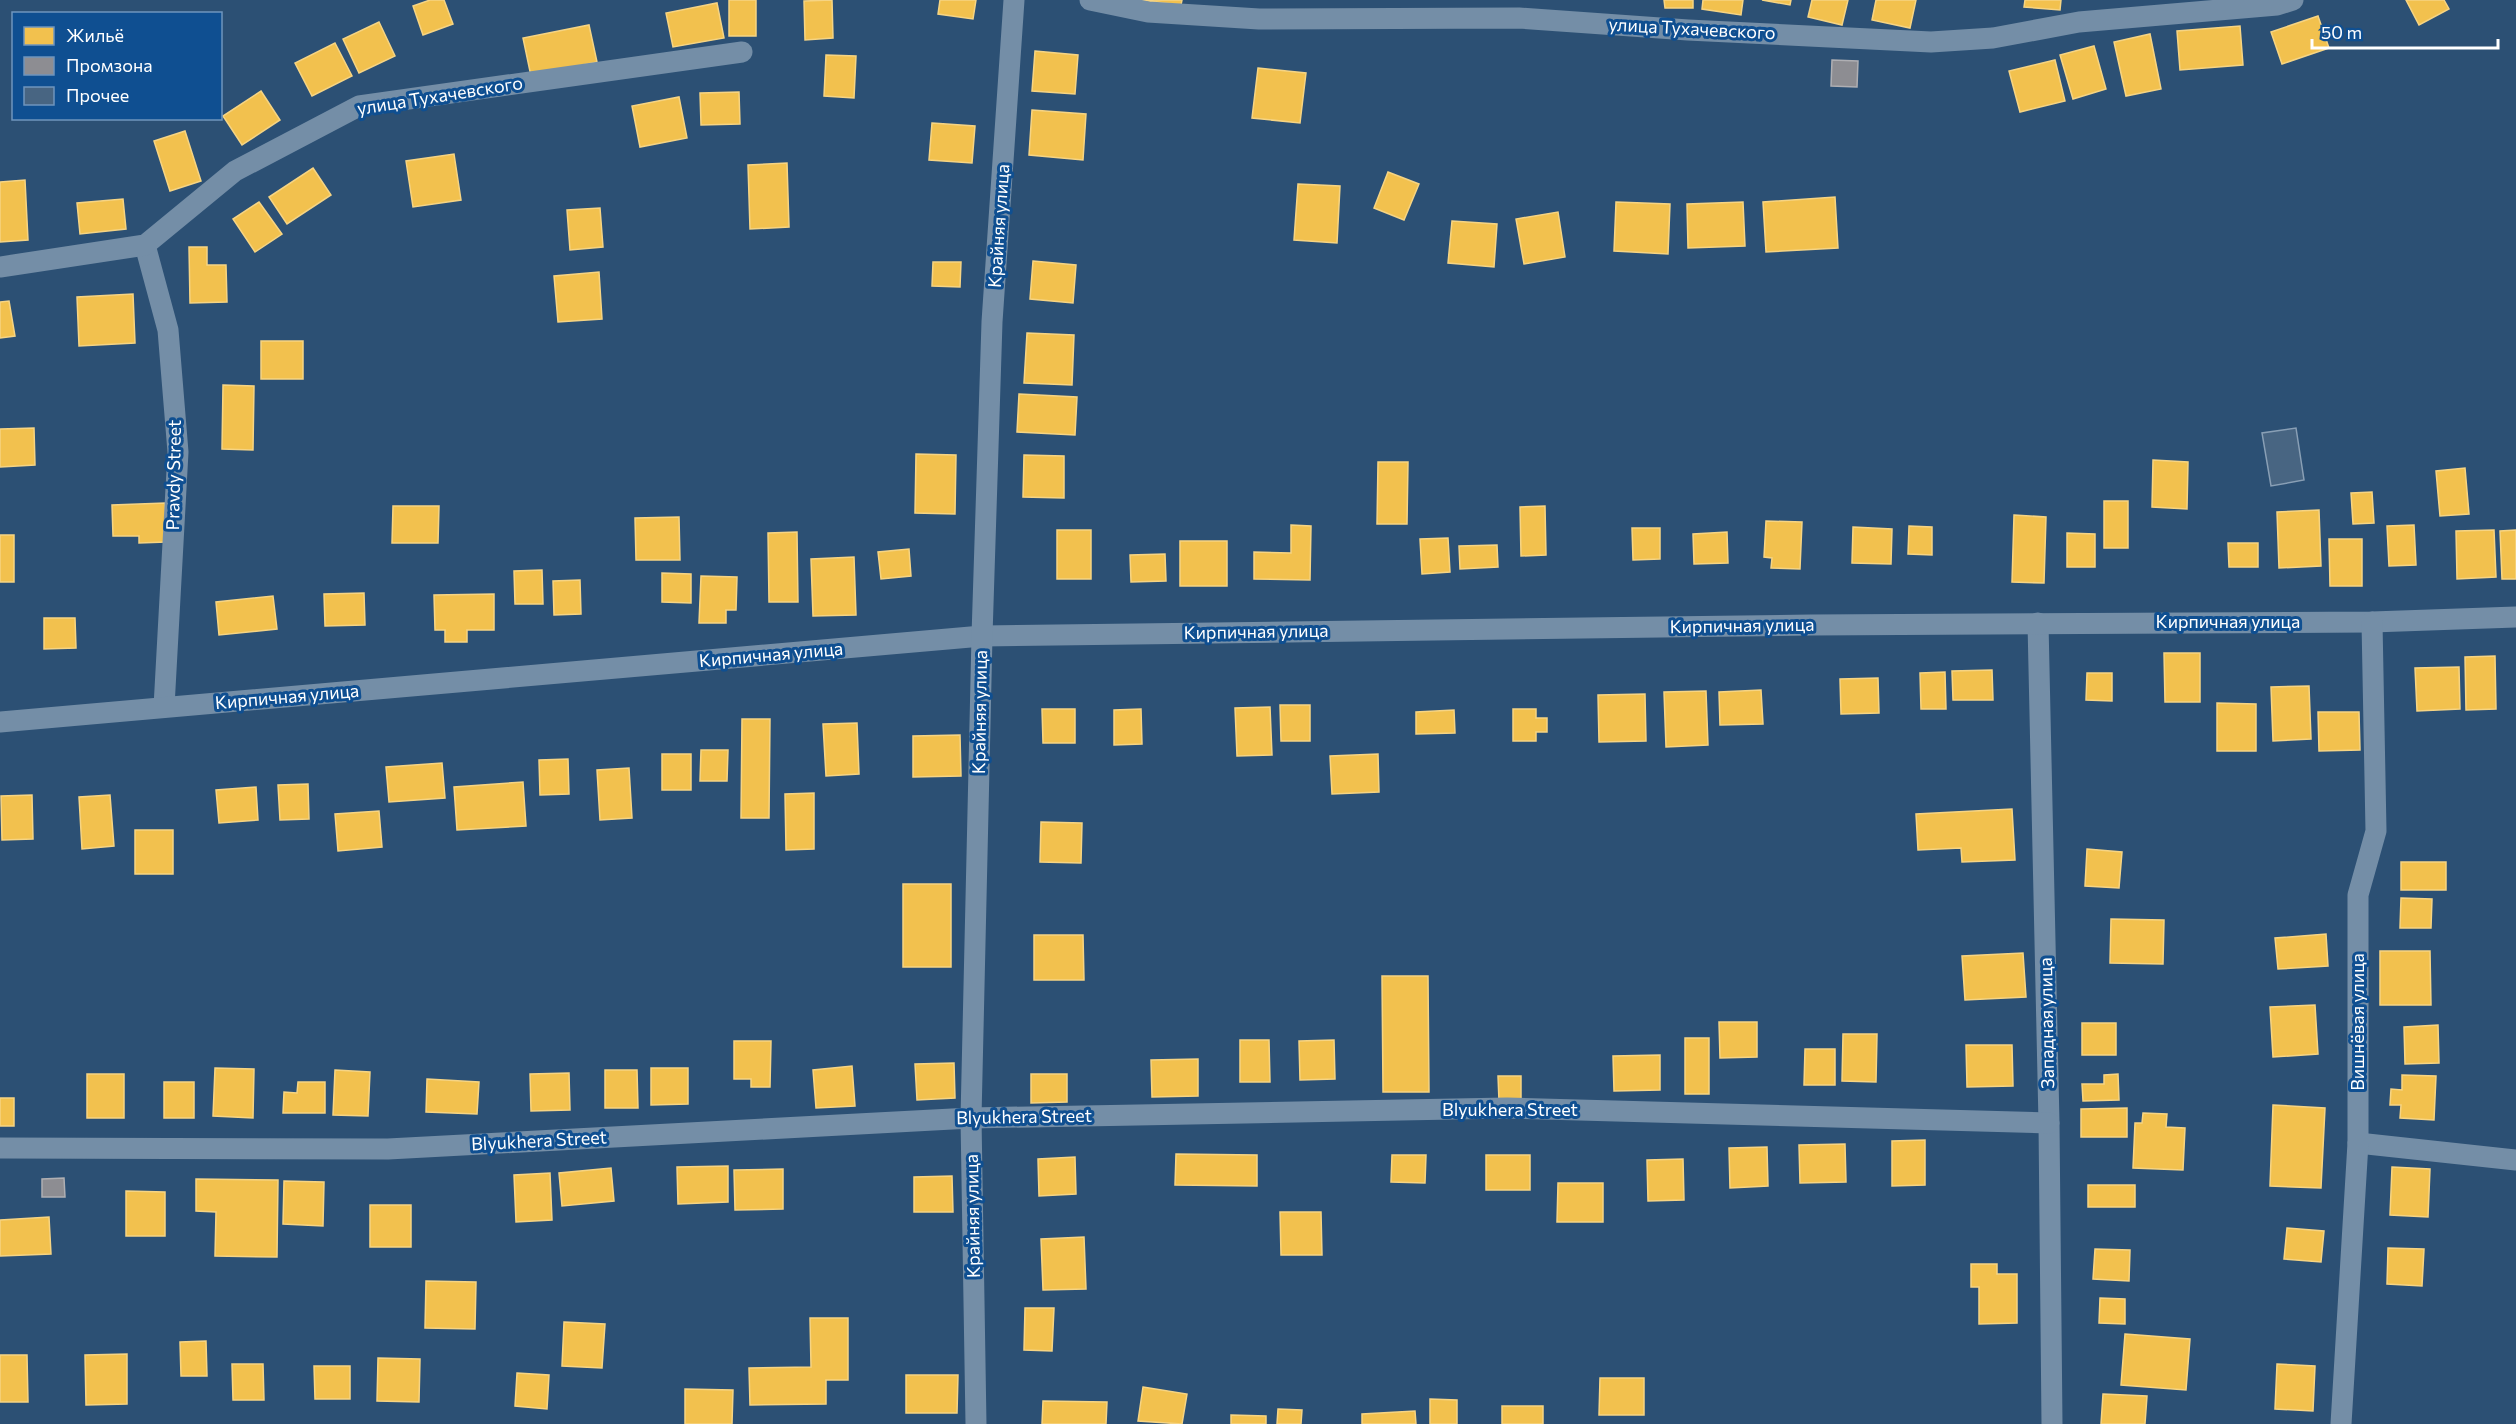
<svg xmlns="http://www.w3.org/2000/svg" width="2516" height="1424" font-family="Commissioner,sans-serif">
<rect width="100%" height="100%" fill="#2c5074"/>
<!-- homes -->
<g fill="#f2c14e" stroke="#f6d483" stroke-width="1.5">
<path d="M430,0H444L453,24L423,35L413,6Z"/>
<rect x="729" y="0" width="27" height="36"/>
<path d="M832,0L833,38L805,40L804,1Z"/>
<path d="M940,0H976L973,19L938,14Z"/>
<path d="M1140,0H1182L1181,5Z"/>
<path d="M1664,0H1693V8H1665Z"/>
<path d="M1703,0H1743L1741,15L1702,9Z"/>
<path d="M1762,0H1791L1790,5Z"/>
<path d="M1812,0H1848L1842,25L1808,17Z"/>
<path d="M1876,0H1916L1910,28L1872,20Z"/>
<path d="M2025,0H2061L2060,10L2024,7Z"/>
<path d="M2406,0H2444L2449,9L2419,25Z"/>
<path d="M717,3L724,38L673,47L666,13Z"/>
<path d="M2318,16L2329,48L2282,64L2271,32Z"/>
<path d="M379,22L395,56L359,73L343,39Z"/>
<path d="M589,25L597,62L531,76L523,38Z"/>
<path d="M2240,26L2243,65L2180,70L2177,31Z"/>
<path d="M2150,34L2161,89L2126,96L2114,42Z"/>
<path d="M335,43L352,76L312,96L295,63Z"/>
<path d="M2094,46L2106,89L2073,99L2060,55Z"/>
<path d="M1035,51L1078,55L1075,94L1032,91Z"/>
<path d="M826,55L856,56L854,98L824,96Z"/>
<path d="M2055,60L2065,101L2020,112L2009,71Z"/>
<path d="M1258,68L1306,73L1300,123L1252,118Z"/>
<path d="M261,91L280,120L242,145L223,116Z"/>
<path d="M739,92L740,124L701,125L700,93Z"/>
<path d="M679,97L687,138L640,147L632,106Z"/>
<path d="M1032,110L1086,114L1083,160L1029,155Z"/>
<path d="M932,123L975,126L972,163L929,160Z"/>
<path d="M185,131L201,181L170,191L154,141Z"/>
<path d="M454,154L461,200L413,207L406,161Z"/>
<path d="M787,163L789,227L750,229L748,165Z"/>
<path d="M313,168L331,195L287,224L269,197Z"/>
<path d="M1388,172L1419,184L1404,220L1374,208Z"/>
<path d="M25,180L28,240L0,242V182Z"/>
<path d="M1298,184L1340,186L1337,243L1294,240Z"/>
<path d="M1835,197L1838,248L1766,252L1763,202Z"/>
<path d="M123,199L126,229L80,234L77,203Z"/>
<path d="M259,202L282,234L255,252L233,219Z"/>
<path d="M1616,202L1670,204L1668,254L1614,251Z"/>
<path d="M1743,202L1745,246L1688,248L1687,204Z"/>
<path d="M600,208L603,247L570,250L567,210Z"/>
<path d="M1558,212L1565,257L1524,264L1516,219Z"/>
<path d="M1452,221L1497,224L1494,267L1448,263Z"/>
<path d="M189,247H207V265H226L227,302L190,303Z"/>
<path d="M1033,261L1076,265L1073,303L1030,299Z"/>
<path d="M933,262H961L960,287L932,286Z"/>
<path d="M599,272L602,319L558,322L554,276Z"/>
<path d="M133,294L135,343L79,346L77,297Z"/>
<path d="M9,301L15,336L0,338V302Z"/>
<path d="M1027,333L1074,335L1072,385L1024,383Z"/>
<rect x="261" y="341" width="42" height="38"/>
<path d="M223,385L254,386L253,450L222,449Z"/>
<path d="M1019,394L1077,397L1075,435L1017,432Z"/>
<path d="M34,428L35,465L0,467V429Z"/>
<path d="M916,454L956,455L955,514L915,513Z"/>
<path d="M1024,455L1064,456V498L1023,497Z"/>
<path d="M2153,460L2188,462L2187,509L2152,507Z"/>
<path d="M1378,462H1408L1407,524H1377Z"/>
<path d="M2465,468L2469,514L2440,516L2436,471Z"/>
<path d="M2372,492L2374,523L2353,524L2351,493Z"/>
<rect x="2104" y="501" width="24" height="47"/>
<path d="M165,503L166,542L139,543V536H113L112,505Z"/>
<path d="M393,506H439L438,543H392Z"/>
<path d="M1545,506L1546,555L1521,556L1520,507Z"/>
<path d="M2319,510L2321,566L2279,568L2277,512Z"/>
<path d="M2014,515L2046,517L2044,583L2012,582Z"/>
<path d="M679,517L680,560H636L635,518Z"/>
<path d="M1766,521L1802,522L1800,569L1771,568L1772,558L1764,557Z"/>
<path d="M1291,525L1311,526L1310,580L1254,579V552L1291,553Z"/>
<path d="M2414,525L2416,565L2389,566L2387,526Z"/>
<path d="M1909,526L1932,527V555L1908,554Z"/>
<path d="M1853,527L1892,529L1891,564L1852,563Z"/>
<path d="M1632,528H1660V559L1633,560Z"/>
<rect x="1057" y="530" width="34" height="49"/>
<path d="M2494,530L2496,577L2457,579L2456,531Z"/>
<path d="M2516,530V579H2502L2500,531Z"/>
<path d="M797,532L798,602H769L768,533Z"/>
<path d="M1727,532L1728,563L1694,564L1693,534Z"/>
<path d="M2067,533L2095,534V567H2067Z"/>
<rect x="0" y="535" width="14" height="47"/>
<path d="M1448,538L1450,572L1422,574L1420,539Z"/>
<path d="M2329,539H2362V586H2330Z"/>
<rect x="1180" y="541" width="47" height="45"/>
<path d="M2228,543H2258V567H2229Z"/>
<path d="M1497,545L1498,567L1460,569L1459,546Z"/>
<path d="M909,549L911,576L881,579L878,552Z"/>
<path d="M1165,554L1166,581L1131,582L1130,555Z"/>
<path d="M854,557L856,615L813,616L811,559Z"/>
<path d="M542,570L543,604H515L514,571Z"/>
<path d="M662,573L691,574V603L662,602Z"/>
<path d="M701,576L737,577L736,610H726V623H699Z"/>
<path d="M580,580L581,614L554,615L553,581Z"/>
<path d="M364,593L365,625L325,626L324,594Z"/>
<path d="M494,594V630H467V642H445V630H435L434,595Z"/>
<path d="M273,596L277,629L219,635L216,602Z"/>
<path d="M44,618H75L76,648L44,649Z"/>
<path d="M2164,653H2200V702H2165Z"/>
<path d="M2495,656L2496,709L2466,710L2465,657Z"/>
<path d="M2459,667L2460,709L2417,711L2415,668Z"/>
<path d="M1992,670L1993,700H1953L1952,671Z"/>
<path d="M1945,672L1946,709H1921L1920,673Z"/>
<path d="M2087,673H2112V701L2086,700Z"/>
<path d="M1878,678L1879,713L1841,714L1840,679Z"/>
<path d="M2309,686L2311,739L2273,741L2271,687Z"/>
<path d="M1761,690L1763,724L1720,725L1719,692Z"/>
<path d="M1706,691L1708,745L1666,747L1664,692Z"/>
<path d="M1645,694L1646,741L1599,742L1598,695Z"/>
<path d="M2217,703L2256,704V751H2217Z"/>
<path d="M1280,705H1310V741H1281Z"/>
<path d="M1270,707L1272,755L1237,756L1235,708Z"/>
<path d="M1042,709H1075V743H1043Z"/>
<path d="M1141,709L1142,744L1114,745V710Z"/>
<path d="M1513,709H1536V718H1547V732H1536V741H1513Z"/>
<path d="M1454,710L1455,733L1416,734V712Z"/>
<path d="M2318,712H2359L2360,750L2319,751Z"/>
<path d="M742,719H770L769,818H741Z"/>
<path d="M857,723L859,774L826,776L823,724Z"/>
<path d="M960,735L961,776L913,777V736Z"/>
<path d="M701,750H728L727,781H700Z"/>
<rect x="662" y="754" width="29" height="36"/>
<path d="M1378,754L1379,792L1332,794L1330,756Z"/>
<path d="M568,759L569,794L540,795L539,760Z"/>
<path d="M442,763L445,798L389,802L386,767Z"/>
<path d="M629,768L632,818L600,820L597,770Z"/>
<path d="M523,782L526,826L457,830L454,787Z"/>
<path d="M308,784L309,819L280,820L278,785Z"/>
<path d="M256,787L258,820L219,823L216,790Z"/>
<path d="M814,793V849L786,850L785,794Z"/>
<path d="M32,795L33,839L2,840L1,796Z"/>
<path d="M110,795L114,846L82,849L79,797Z"/>
<path d="M2012,809L2015,860L1962,862L1961,848L1918,850L1916,814Z"/>
<path d="M379,811L382,847L338,851L335,814Z"/>
<path d="M1041,822L1082,823L1081,863L1040,862Z"/>
<rect x="135" y="830" width="38" height="44"/>
<path d="M2087,849L2122,852L2119,888L2085,886Z"/>
<rect x="2401" y="862" width="45" height="28"/>
<rect x="903" y="884" width="48" height="83"/>
<path d="M2401,898L2432,899L2431,928H2400Z"/>
<path d="M2111,919L2164,920L2163,964L2110,963Z"/>
<path d="M2326,934L2328,966L2278,969L2275,938Z"/>
<path d="M1034,935H1083L1084,980H1034Z"/>
<path d="M2380,951H2430L2431,1005H2380Z"/>
<path d="M2023,953L2026,997L1965,1000L1962,956Z"/>
<path d="M1382,976H1428L1429,1092H1383Z"/>
<path d="M2315,1005L2318,1054L2273,1057L2270,1007Z"/>
<path d="M1719,1022H1757V1057L1720,1058Z"/>
<rect x="2082" y="1023" width="34" height="32"/>
<path d="M2438,1025L2439,1063L2405,1064L2404,1027Z"/>
<path d="M1843,1034H1877L1876,1082L1842,1081Z"/>
<rect x="1685" y="1038" width="24" height="56"/>
<path d="M1240,1040H1269L1270,1082H1240Z"/>
<path d="M1334,1040L1335,1079L1300,1080L1299,1041Z"/>
<path d="M734,1041H771L770,1087H751V1079H734Z"/>
<path d="M1966,1045H2012L2013,1086L1967,1087Z"/>
<path d="M1805,1049H1835V1085H1804Z"/>
<path d="M1660,1055V1090L1614,1091L1613,1056Z"/>
<path d="M1198,1059V1096L1152,1097L1151,1060Z"/>
<path d="M954,1063L955,1098L917,1100L915,1064Z"/>
<path d="M852,1066L855,1106L816,1108L813,1070Z"/>
<path d="M215,1068L254,1069L253,1118L213,1116Z"/>
<path d="M651,1068H688V1104L651,1105Z"/>
<path d="M335,1070L370,1072L368,1116L333,1115Z"/>
<path d="M605,1070H637L638,1108H605Z"/>
<path d="M569,1073L570,1110L531,1111L530,1074Z"/>
<rect x="87" y="1074" width="37" height="44"/>
<path d="M1031,1074H1067V1102L1031,1103Z"/>
<path d="M2118,1074L2119,1100L2083,1101L2082,1084H2104V1075Z"/>
<path d="M2402,1075L2436,1076L2434,1120L2400,1118L2401,1105H2390L2391,1089L2402,1090Z"/>
<path d="M1498,1076H1521V1101H1499Z"/>
<path d="M427,1079L479,1082L477,1114L426,1112Z"/>
<rect x="164" y="1082" width="30" height="36"/>
<path d="M298,1082H325V1113H283L284,1092L297,1093Z"/>
<rect x="0" y="1098" width="14" height="28"/>
<path d="M2273,1105L2325,1108L2321,1188L2270,1186Z"/>
<path d="M2127,1108V1137H2081V1109Z"/>
<path d="M2143,1113L2167,1114L2166,1127L2185,1128L2183,1170L2133,1168L2135,1123H2142Z"/>
<path d="M1925,1140V1185L1892,1186V1141Z"/>
<path d="M1845,1144L1846,1182L1800,1183L1799,1145Z"/>
<path d="M1767,1147L1768,1186L1730,1188L1729,1148Z"/>
<path d="M1176,1154L1257,1155V1186L1175,1185Z"/>
<path d="M1392,1155H1426L1425,1183L1391,1182Z"/>
<rect x="1486" y="1155" width="44" height="35"/>
<path d="M1075,1157L1076,1194L1039,1196L1038,1159Z"/>
<path d="M1683,1159L1684,1200L1648,1201L1647,1160Z"/>
<path d="M728,1166V1202L678,1204L677,1167Z"/>
<path d="M2392,1167L2430,1169L2428,1217L2390,1215Z"/>
<path d="M611,1168L614,1201L562,1206L559,1173Z"/>
<path d="M783,1169V1209L735,1210L734,1170Z"/>
<path d="M550,1173L552,1220L516,1222L514,1175Z"/>
<path d="M952,1176L953,1212H914V1177Z"/>
<path d="M196,1179L278,1180L277,1257L215,1256L216,1212L196,1211Z"/>
<path d="M284,1181L324,1182L323,1226L283,1224Z"/>
<path d="M1558,1183H1603V1222H1557Z"/>
<rect x="2088" y="1185" width="47" height="22"/>
<path d="M126,1191L165,1192V1236H126Z"/>
<rect x="370" y="1205" width="41" height="42"/>
<path d="M1280,1212H1321L1322,1255H1281Z"/>
<path d="M49,1217L51,1254L0,1256V1220Z"/>
<path d="M2287,1228L2324,1231L2321,1262L2284,1259Z"/>
<path d="M1084,1237L1086,1289L1043,1290L1041,1239Z"/>
<path d="M2388,1248L2424,1249L2422,1286L2387,1284Z"/>
<path d="M2095,1249L2130,1250L2129,1281L2093,1279Z"/>
<path d="M1971,1264H1997V1274H2017V1323L1979,1324V1287H1971Z"/>
<path d="M426,1281L476,1282L475,1329L425,1328Z"/>
<path d="M2100,1298L2125,1299V1324L2099,1323Z"/>
<path d="M1025,1308H1054L1052,1351L1024,1350Z"/>
<path d="M810,1318H848V1380H826V1404L750,1405L749,1368L811,1367Z"/>
<path d="M564,1322L605,1324L602,1368L562,1366Z"/>
<path d="M2125,1334L2190,1339L2186,1390L2121,1385Z"/>
<path d="M206,1341L207,1376H181L180,1342Z"/>
<path d="M127,1354V1404L86,1405L85,1355Z"/>
<path d="M0,1355H27L28,1402H0Z"/>
<path d="M378,1358L420,1359L419,1402L377,1401Z"/>
<path d="M232,1364H263L264,1400H233Z"/>
<path d="M2277,1364L2315,1366L2313,1411L2275,1409Z"/>
<path d="M314,1366H350V1399H315Z"/>
<path d="M517,1373L549,1375L547,1409L515,1406Z"/>
<path d="M906,1375H958L957,1413H906Z"/>
<path d="M1600,1378H1644V1415H1599Z"/>
<path d="M1143,1387L1187,1394L1182,1424L1138,1421Z"/>
<path d="M685,1389L733,1390L732,1424H685Z"/>
<path d="M2103,1394L2147,1396L2145,1424H2101Z"/>
<path d="M1430,1399L1457,1400V1424H1430Z"/>
<path d="M1043,1401L1107,1402L1106,1424H1042Z"/>
<rect x="1502" y="1406" width="41" height="18"/>
<path d="M1278,1409L1302,1410L1301,1424H1277Z"/>
<path d="M1415,1411L1416,1424H1362V1414Z"/>
<path d="M1231,1415L1266,1416V1424H1231Z"/>
</g>
<!-- industry -->
<g fill="#8d8d92" stroke="#afafb3" stroke-width="1.5">
<path d="M1832,60L1858,61L1857,87L1831,86Z"/>
<path d="M64,1178L65,1197H42V1179Z"/>
</g>
<!-- building -->
<path fill="#486582" stroke="#899fb5" stroke-width="1.5" d="M2296,428L2304,480L2271,486L2262,433Z"/>
<g fill="none" stroke-linecap="round" stroke-linejoin="round">
<!-- street -->
<g stroke="#748ea7" stroke-width="21">
<path d="M1090,0L1148,12L1259,19L1519,18L1688,30L1931,42L1993,38L2079,22L2277,5L2293,0"/>
<path d="M145,245L168,330L178,452L164,707"/>
<path d="M0,267L145,245L235,171L359,106L742,52"/>
<path d="M2038,623L2049,1123L2052,1424"/>
<path d="M0,722L982,636L1811,625L2372,622L2516,617"/>
<path d="M2358,1143L2516,1160"/>
<path d="M0,1148L388,1149L971,1118L1507,1108L2049,1123"/>
<path d="M976,1424L971,1118L982,636L992,322L1014,0"/>
<path d="M2341,1424L2358,1143V895L2376,831L2372,622"/>
</g>
</g>
<g text-anchor="middle" stroke-width="6" stroke-linejoin="round" paint-order="stroke">
<!-- street labels -->
<g font-size="18" fill="#fff" stroke="#0f4f91">
<text transform="translate(1692 29) rotate(3)" y="6">улица Тухачевского</text>
<text transform="translate(440 96) rotate(-9)" y="6">улица Тухачевского</text>
<text transform="translate(999 226) rotate(-86)" y="6">Крайняя улица</text>
<text transform="translate(174 475) rotate(-89)" y="6">Pravdy Street</text>
<text x="2228" y="628">Кирпичная улица</text>
<text transform="translate(1742 626) rotate(-1)" y="6">Кирпичная улица</text>
<text transform="translate(1256 632) rotate(-1)" y="6">Кирпичная улица</text>
<text transform="translate(771 655) rotate(-5)" y="6">Кирпичная улица</text>
<text transform="translate(287 697) rotate(-5)" y="6">Кирпичная улица</text>
<text transform="translate(980 712) rotate(-89)" y="6">Крайняя улица</text>
<text transform="translate(2358 1022) rotate(-90)" y="6">Вишнёвая улица</text>
<text transform="translate(2047 1023) rotate(-91)" y="6">Западная улица</text>
<text x="1510" y="1116">Blyukhera Street</text>
<text transform="translate(1024 1117) rotate(-1)" y="6">Blyukhera Street</text>
<text transform="translate(539 1141) rotate(-3)" y="6">Blyukhera Street</text>
<text transform="translate(973 1216) rotate(-91)" y="6">Крайняя улица</text>
</g>
</g>
<!-- legend -->
<rect x="12" y="12" width="210" height="108" fill="#0f4f91" stroke="#6f95bd" stroke-width="1.5"/>
<rect x="24" y="27" width="30" height="18" fill="#f2c14e" stroke="#6f95bd" stroke-width="1.5"/>
<text x="66" y="42" font-size="18" fill="#ffffff">Жильё</text>
<rect x="24" y="57" width="30" height="18" fill="#8d8d92" stroke="#6f95bd" stroke-width="1.5"/>
<text x="66" y="72" font-size="18" fill="#ffffff">Промзона</text>
<rect x="24" y="87" width="30" height="18" fill="#486582" stroke="#6f95bd" stroke-width="1.5"/>
<text x="66" y="102" font-size="18" fill="#ffffff">Прочее</text>
<!-- scale -->
<path d="M2312 39v9h186v-9" fill="none" stroke="#ffffff" stroke-width="3"/>
<text x="2321" y="39" font-size="18" fill="#ffffff" stroke="#0f4f91" stroke-width="4.5" paint-order="stroke">50 m</text>
</svg>
